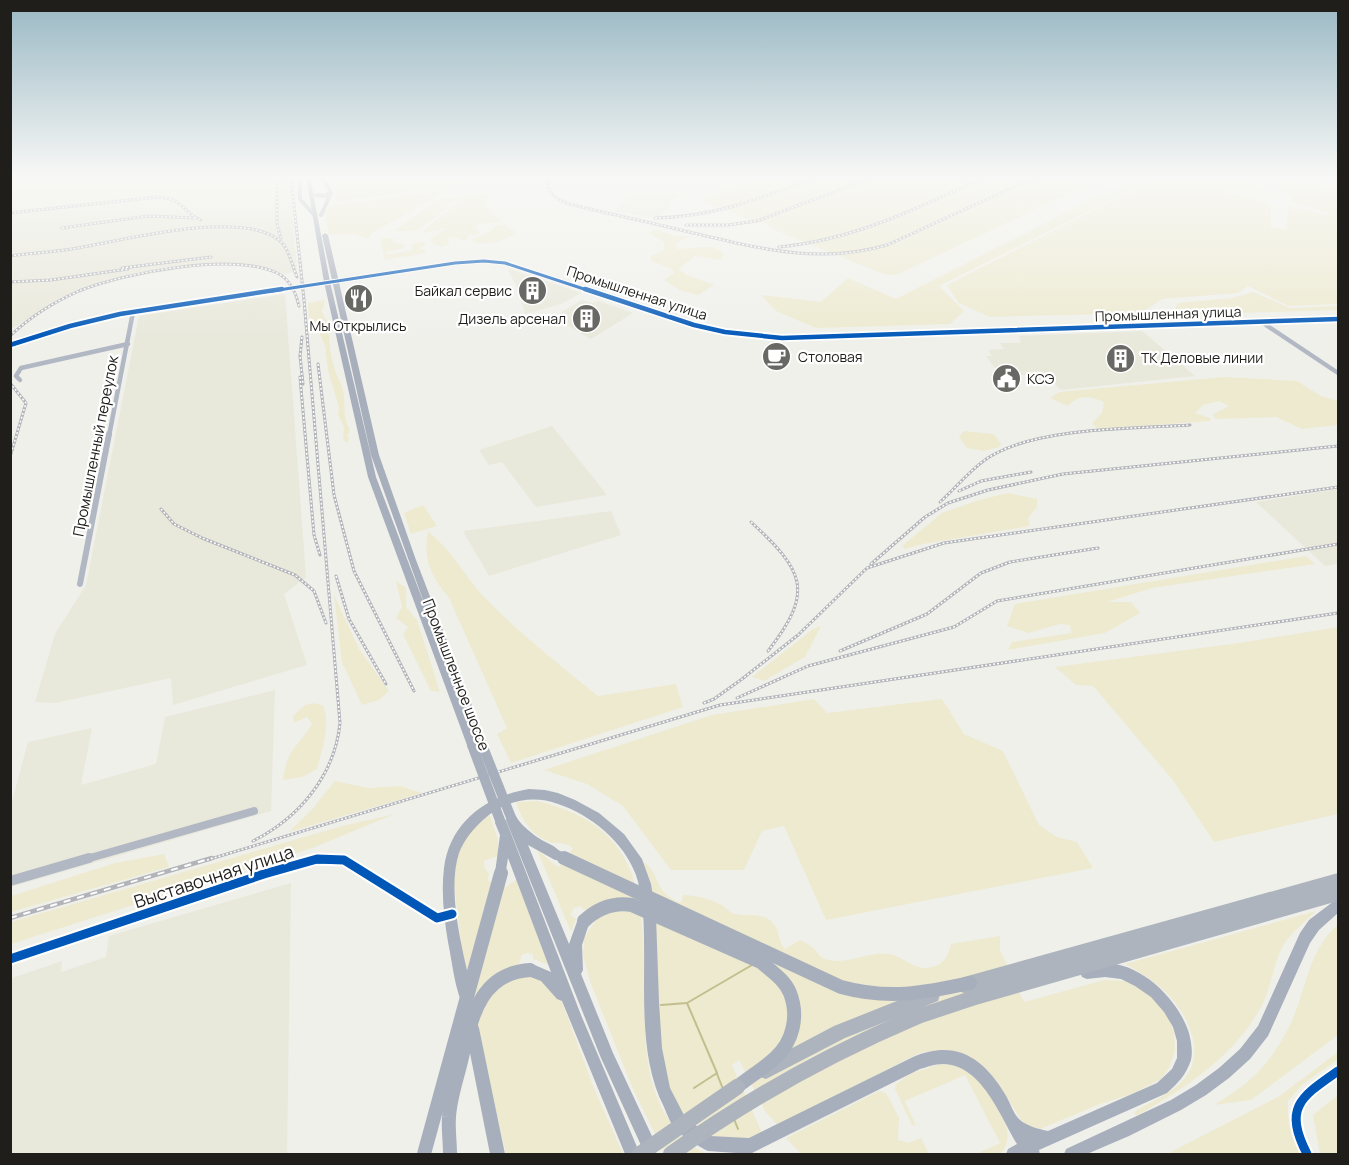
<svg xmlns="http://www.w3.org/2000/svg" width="1349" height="1165" font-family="Manrope,sans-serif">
<rect width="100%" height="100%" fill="#f0f0eb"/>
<!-- built -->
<g fill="#e8e8db">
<path d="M11,177H285L286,182H290L297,271L283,275L262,266L224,263L123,277L76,292L11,329Z"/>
<path d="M638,192L668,195L675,193L677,198H673L669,208L656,218L613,211Z"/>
<path d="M510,269L561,286L581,293L561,304L525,314L518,289L508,270Z"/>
<path d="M285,294L306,577L284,594L307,665L173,705L171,678L55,703L35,702L55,634L86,585L139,316Z"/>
<path d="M582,300L593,303L599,301L633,313L591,339L553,317Z"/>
<path d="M1142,331L1195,376L1061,390L1050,379L1034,380L1031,375H1017L1013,382H1005L986,356H992L988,350L1004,349L1000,343H1021L1019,336Z"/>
<path d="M552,426L607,495L536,507L502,462L489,465L479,450Z"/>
<path d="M1338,489V564L1325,566L1256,502Z"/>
<path d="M611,511L621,535L489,576L463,531Z"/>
<path d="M275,690L271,811L11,887V805L28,742L92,728L81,785L156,764L165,717Z"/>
<path d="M291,883L287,1154H11L12,978L62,961L61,972L106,957L109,936Z"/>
</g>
<!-- green -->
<g fill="#edead0">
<path d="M331,177H466L469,183L337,202Z"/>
<path d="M761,177H1081L1090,180L1085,186L896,275L884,274L777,231L765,223L745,218L702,201L706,197Z"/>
<path d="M1106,177H1125L1145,183L939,286L964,311L950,324L816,328L776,311L761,295L821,302L848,278L896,299L1124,183Z"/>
<path d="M1129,177H1245L1278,199L1235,187L1223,190L1271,205V227L1286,230L1289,205L1325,215L1328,212L1291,202L1292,198L1260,180L1279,177L1338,191V304L1289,306L1248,286L1238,293L1162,299L1141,313L990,317L959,303L947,285L1148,183Z"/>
<path d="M444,190L445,192L370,234V239L353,234L329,235L324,212L329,206Z"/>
<path d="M476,192L490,194L486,204L490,213L502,219L498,222L478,224L476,228L480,234L469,235L465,241L453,237L448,239L449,244L442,247L433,244L431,239L446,228L424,233V230L465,197Z"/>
<path d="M454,197L459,198L451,204L442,203L449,207L442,212H438L440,214L417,231H394L437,200Z"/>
<path d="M506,224V227L514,231L516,234C502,240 486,248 471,240L491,231L495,226Z"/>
<path d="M655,229L675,236H690L676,243L677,249C692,250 714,241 724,255L720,260L695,256L678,269L687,275L714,285L698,295L680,290L664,280L674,273L672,269L650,260L652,256L664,250V242L649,233Z"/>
<path d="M383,238H393V242L405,245L404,248L386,252L387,255L412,250L411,245L423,242L426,245L420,248L425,251L426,253L385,260L381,241Z"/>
<path d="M1253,292L1290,308L1338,306V310L1172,315L1178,303L1232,298Z"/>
<path d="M325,300L322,312L328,323L326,325L329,330C329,342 331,361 336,373C338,379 342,384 343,390C346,403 342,418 350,430L347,436L349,437L348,443L343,440L344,427L338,415L339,408L328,370L325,346L313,319L309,318L308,303Z"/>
<path d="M1225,377L1297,381L1321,396L1338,401V425L1302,429L1276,417L1215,419L1213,414L1229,406L1219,401L1203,405L1195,413L1210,418V421L1098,429L1092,423L1102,413L1104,402C1090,396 1079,394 1068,406L1050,398L1059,392Z"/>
<path d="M964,431L994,434L1001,444L999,447L984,451L967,448L959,437Z"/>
<path d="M1008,493L1037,499V507L1028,518L1030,526L923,544L905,549L902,546L942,513L979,500Z"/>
<path d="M423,505L437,526L411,534L404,513Z"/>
<path d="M428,531C453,552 464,575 485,598C520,634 559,664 598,696L676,684L683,707L511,763L497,734L507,728L449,598C430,575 423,560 428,531Z"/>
<path d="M1306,556L1315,564L1152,588L1107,602H1131L1140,613L1105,633L1008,650L1012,642L1071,633L1070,625L1060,624L1028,633L1007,626L1015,604Z"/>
<path d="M396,581L406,588V607L417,620L440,692L431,691L403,634L408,627L396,618L402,607Z"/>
<path d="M334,595L359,649L389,691L379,700L362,705L342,662Z"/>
<path d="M821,626L805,657L764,681L752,677L813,629Z"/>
<path d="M1338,627V814L1214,842L1172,779L1093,686L1076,685L1055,667L1239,643Z"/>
<path d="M814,699L827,713L942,699L964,734L1003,751L1039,825L1057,837L1077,842L1093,868L826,920L784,826L762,831L744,870H671L623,806L587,784L544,770L712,715Z"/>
<path d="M315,703L323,706C331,723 322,751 317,769L302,777L283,780C287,748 298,748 312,724L307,717L294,723L293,716L305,705Z"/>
<path d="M335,781L368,788L400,786L422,793L289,832L314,807Z"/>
<path d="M537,801C663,830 640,929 645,1031C647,1066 652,1102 676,1129C685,1140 695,1150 708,1154H665L633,1089L591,984L583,956L584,938L596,920L580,906L574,908L570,915L576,919L571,932L537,850C546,856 550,863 559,867L573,848C562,841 560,845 550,842C531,835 522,820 516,802Z"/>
<path d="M489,813L498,840V856L484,861L485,869L489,873L488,881L506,887L517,879L549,965L533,959V954L527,953L522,955L519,964L521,978L537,975L556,989L562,1002L593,1086L623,1154H506L465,975L454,885L453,864L467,833Z"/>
<path d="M395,814L315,847L11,944V922L342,826Z"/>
<path d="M164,854L169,867L11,912V896L115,863Z"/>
<path d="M643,862C657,870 656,886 667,895C671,899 676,901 681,903L683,895C695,895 709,899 720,904C725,906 729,913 735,914C749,917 763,911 774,924C780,933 778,941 785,949L800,940C804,942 809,944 812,947C817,951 819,957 825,959C847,966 868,951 889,954C904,956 915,972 932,967C945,964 948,955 951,944L1000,936V950L1024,1002L1104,980L1126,981L1142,987L1167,1012L1174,1032L1175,1051L1169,1068L1161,1079L1132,1094L1100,1104L1040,1129L1028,1126L1021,1120L996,1080L964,1054L945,1050L919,1053L778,1126L765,1111L739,1060L732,1065L762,1133L755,1137L728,1143L693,1129L674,1102L662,1066Z"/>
<path d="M1316,911C1306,921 1292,932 1284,944C1274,960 1271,990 1260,1009C1232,1058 1184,1089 1136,1116L1134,1112C1150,1102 1171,1094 1184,1079C1193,1069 1195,1057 1194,1045C1188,1006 1158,981 1125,964Z"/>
<path d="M1338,925V1035L1251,1100L1214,1105C1251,1082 1268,1067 1289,1027C1306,994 1307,950 1338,925Z"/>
<path d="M1338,1052V1059L1302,1085L1288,1101C1287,1120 1291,1137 1300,1154H1167L1278,1097Z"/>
<path d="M940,1064C951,1064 963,1067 972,1074C991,1088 1022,1133 1000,1154H976L1000,1143L965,1075L905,1101L916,1126L912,1125L895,1089L896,1084L912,1073Z"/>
<path d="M879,1091L886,1093L899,1118L898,1140L908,1143L921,1138L929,1154H801L786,1138Z"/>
<path d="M1338,1095V1154H1320L1313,1115Z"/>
</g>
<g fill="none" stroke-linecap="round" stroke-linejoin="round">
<!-- stream -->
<g stroke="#c3be8d" stroke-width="2">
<path d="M687,1003L717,1073L694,1088"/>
<path d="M661,1005L687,1003L752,965"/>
<path d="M717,1074L723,1089"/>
<path d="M734,1119L738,1129"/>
</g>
<!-- minor-far4 -->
<g stroke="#b1b8c4" stroke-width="4">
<path d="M300,177V199L315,216"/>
<path d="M322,177L331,193"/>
<path d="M316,195L324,196L331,193"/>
<path d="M321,215L331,193"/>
<path d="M272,291L455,263L484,261L505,263L590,291"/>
</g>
<!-- minor-far3 -->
<g stroke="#b1b8c4" stroke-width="4.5">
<path d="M585,289L694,325L725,332L782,338L1338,319"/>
<path d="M1263,323L1338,373"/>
<path d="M10,345L70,326L120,314L282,289"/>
<path d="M20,380L16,376L21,368L128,344"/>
<path d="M109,436L133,312"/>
</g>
<!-- minor-far2 -->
<path stroke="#b1b8c4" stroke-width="6" d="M80,584L109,434"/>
<!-- minor-far1 -->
<g stroke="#b1b8c4" stroke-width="8">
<path d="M83,860L254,811"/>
<path d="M314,860H343"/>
</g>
<!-- minor -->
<g stroke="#b1b8c4" stroke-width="10">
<path d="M10,881L89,858"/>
<path d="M10,959L264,874L317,859L344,860L437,918L452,914"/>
<path d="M1307,1154C1283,1107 1301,1097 1338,1071"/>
</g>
<!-- major -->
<g fill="#a8afbc" fill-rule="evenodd">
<path d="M306,177H310L330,282L376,477L428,614L371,455L322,235L325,233L328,235L379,455L416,560L486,742L485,745L481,747L477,745L476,748L472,750L468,748L467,745L368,477L324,282Z"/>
<path d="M529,789L545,790L558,793L575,800L599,813L624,834L642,859L651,884L656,916L659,1002L662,1048L670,1088L685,1117L710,1136L749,1138L913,1057C956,1039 983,1058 1005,1094C1010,1102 1013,1113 1019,1119C1026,1126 1039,1129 1048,1131L1157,1083L1172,1069L1177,1058V1041L1173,1027L1164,1012L1151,997L1135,986L1121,979L1105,977L1087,979L1082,977L1080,972L1082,967C1127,949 1176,993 1189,1033C1191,1041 1193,1051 1191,1060C1186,1075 1178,1083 1167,1093L1039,1150L1040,1154H1006L1008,1149L1017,1144C1000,1116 982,1065 943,1064C935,1064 927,1067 920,1069L750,1154L708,1151C701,1148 679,1134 674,1128C670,1122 667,1114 664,1107C639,1058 645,996 644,942C644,920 643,896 636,875C624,842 591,815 558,804C532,794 503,801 483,820C473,829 464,840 459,853C446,893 464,955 473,996L471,1001L466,1003L461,1001C454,983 452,961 448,942C444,918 441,892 444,868C450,822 486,796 529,789Z"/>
<path d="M512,814L516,816C519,823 530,832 537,837C545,843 557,845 561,854L559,858L555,860L528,845L569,944L579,916L584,915L589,916L590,921L582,945L583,970L581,974L613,1053L658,1149L655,1154H645L601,1058L506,820L508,816Z"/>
<path d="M501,817L505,819L507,823L581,1015L640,1154H625L562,1001L557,999L541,981L525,975L523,970L525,965L530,963L551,972L508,858L505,877L501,879L497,877L495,873L500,835L495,823L497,819Z"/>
<path d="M1338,899V913L1319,930L1310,943L1268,1036L1250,1059L1229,1078L1206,1095L1181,1110L1129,1136L1087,1154H1064L1066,1149L1171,1100L1196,1085L1219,1068L1240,1049L1258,1026L1300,933L1309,920L1334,901Z"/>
<path d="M472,1021L477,1023L479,1028L505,1154H490L465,1028L467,1023Z"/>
</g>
<!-- highway -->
<path fill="#adb4be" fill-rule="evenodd" d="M1338,873V901L976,1005L916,1025L910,1023L908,1017L910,1012L845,1038L766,1079L760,1077L758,1071L760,1065L834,1026L932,987L938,989L940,995L938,1001L923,1007L967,992L964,993L958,991L956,985L958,979L964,977Z"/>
<defs>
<g id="rail-far1">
<path d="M277,177V225L281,238"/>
<path d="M547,177C546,193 555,199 569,204C609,214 649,222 689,232C758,248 817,265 887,245L1036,177"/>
<path d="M10,213L158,197C185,199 181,212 201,220"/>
<path d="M655,218C716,217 761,198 817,177"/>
<path d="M686,225H728L757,221L873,177"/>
<path d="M62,228L148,216L195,218"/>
<path d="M779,247C854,240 918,208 985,177"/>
<path d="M10,256C33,253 55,252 78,248C125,240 234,211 276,238C289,246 291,263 297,277"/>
<path d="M122,268L211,257"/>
<path d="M10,282L51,280L128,269"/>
<path d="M10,336C30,317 54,302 79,291C124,273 232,252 277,273C290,279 296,293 299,306"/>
<path d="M302,337L300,356L303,384"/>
<path d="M318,364L334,495L354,571L414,691"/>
<path d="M300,377L314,535L320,555"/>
<path d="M10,383L26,403L10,457"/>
<path d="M959,491L981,481L1031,472"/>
<path d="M940,502C957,487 972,467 991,456C1040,427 1133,429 1190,425"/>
<path d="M161,509L174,524L202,538L295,575L314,591L326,623"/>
<path d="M751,522C804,571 815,591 768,651"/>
<path d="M871,564L925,517L948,503L988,490L1063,474L1338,446"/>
<path d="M336,576L349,619L386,684"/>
<path d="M840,651L927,614L981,573L1010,562L1098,548"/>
<path d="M737,698L808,666L954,627L997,601L1338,544"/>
<path d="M704,703L714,699L742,679L798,635L867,568L944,543L1338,487"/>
<path d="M253,841C299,818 335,775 340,723L304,300L291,177"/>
<path d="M207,860L720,705L1338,613"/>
</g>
<path id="rail" d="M10,918L212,858"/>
</defs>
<!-- rail-far1 casing -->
<use href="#rail-far1" stroke="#b2b4b9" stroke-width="3"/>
<!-- rail casing -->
<use href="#rail" stroke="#b2b4b9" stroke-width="4.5"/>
<!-- rail-far1 -->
<use href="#rail-far1" stroke="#fff" stroke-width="1.5" stroke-dasharray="2" stroke-linecap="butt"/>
<!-- rail -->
<use href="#rail" stroke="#fff" stroke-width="2" stroke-dasharray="7" stroke-linecap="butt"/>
<!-- major-bridge-far1 -->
<g stroke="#a8afbc" stroke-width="10">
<path d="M481,742L512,820"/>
<path d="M472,745L501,823"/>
<path d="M555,854L568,860"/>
</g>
<!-- major-bridge -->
<g stroke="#a8afbc" stroke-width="14">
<path d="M564,858L841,987C889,1000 923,993 970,983"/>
<path d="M584,921C598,908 613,902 632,905L761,962C771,971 785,980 790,993C799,1016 793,1042 775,1058C763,1069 749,1077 737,1087"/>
<path d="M424,1154L501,873"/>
<path d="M450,1154C450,1142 448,1129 449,1117C450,1097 458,1076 462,1057C472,1017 480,973 530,970"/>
</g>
<!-- highway-bridge -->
<g stroke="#adb4be" stroke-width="16">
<path d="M640,1154L737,1087"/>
<path d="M671,1154C748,1099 829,1054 916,1017"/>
</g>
<defs>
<path id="cycleway-far3" d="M272,291L455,263L484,261L505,263L590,291"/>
<g id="cycleway-far2">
<path d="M585,289L694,325L725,332L782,338L1338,319"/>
<path d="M10,345L70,326L120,314L282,289"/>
</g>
<path id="cycleway-far1" d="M314,860H343"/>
<g id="cycleway">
<path d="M10,959L264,874L317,859L344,860L437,918L452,914"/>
<path d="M1307,1154C1283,1107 1301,1097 1338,1071"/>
</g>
</defs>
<!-- cycleway-far3 casing -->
<use href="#cycleway-far3" stroke="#fff" stroke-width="5"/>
<!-- cycleway-far2 casing -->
<use href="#cycleway-far2" stroke="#fff" stroke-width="8"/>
<!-- cycleway-far1 casing -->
<use href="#cycleway-far1" stroke="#fff" stroke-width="10"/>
<!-- cycleway casing -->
<use href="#cycleway" stroke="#fff" stroke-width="13"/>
<!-- cycleway-far3 -->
<use href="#cycleway-far3" stroke="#0057b8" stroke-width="3"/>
<!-- cycleway-far2 -->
<use href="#cycleway-far2" stroke="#0057b8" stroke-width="4.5"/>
<!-- cycleway-far1 -->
<use href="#cycleway-far1" stroke="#0057b8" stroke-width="7"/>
<!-- cycleway -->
<use href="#cycleway" stroke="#0057b8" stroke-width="9"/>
</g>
<!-- sky -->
<linearGradient id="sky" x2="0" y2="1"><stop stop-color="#99b8c4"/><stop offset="0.52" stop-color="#f8f8f6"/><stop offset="1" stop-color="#f8f8f6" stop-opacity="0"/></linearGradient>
<rect width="1349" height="340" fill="url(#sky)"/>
<!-- icons -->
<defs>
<symbol id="building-disc" viewBox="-11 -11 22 22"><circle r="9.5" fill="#686864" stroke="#fff"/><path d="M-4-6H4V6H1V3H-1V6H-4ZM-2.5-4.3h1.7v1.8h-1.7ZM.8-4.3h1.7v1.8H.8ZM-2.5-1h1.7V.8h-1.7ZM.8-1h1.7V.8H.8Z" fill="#fff"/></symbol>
<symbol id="restaurant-disc" viewBox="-11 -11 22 22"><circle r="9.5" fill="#686864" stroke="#fff"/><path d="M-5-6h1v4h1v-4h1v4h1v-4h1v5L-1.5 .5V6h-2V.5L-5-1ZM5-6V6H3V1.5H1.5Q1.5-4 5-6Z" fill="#fff"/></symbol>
<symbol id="cafe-disc" viewBox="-11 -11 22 22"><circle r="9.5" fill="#686864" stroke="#fff"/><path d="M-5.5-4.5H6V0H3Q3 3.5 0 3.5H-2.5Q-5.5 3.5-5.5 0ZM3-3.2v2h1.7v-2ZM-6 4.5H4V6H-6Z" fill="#fff"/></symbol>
<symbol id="civic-disc" viewBox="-11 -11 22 22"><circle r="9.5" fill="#686864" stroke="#fff"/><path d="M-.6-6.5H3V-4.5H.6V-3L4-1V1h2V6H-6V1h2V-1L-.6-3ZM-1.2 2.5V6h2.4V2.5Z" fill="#fff"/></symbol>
</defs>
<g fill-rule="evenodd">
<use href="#building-disc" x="516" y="274" width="33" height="33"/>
<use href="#restaurant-disc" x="342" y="282" width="33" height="33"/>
<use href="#building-disc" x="570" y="302" width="33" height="33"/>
<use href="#cafe-disc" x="760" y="340" width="33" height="33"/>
<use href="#building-disc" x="1104" y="342" width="33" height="33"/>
<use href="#civic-disc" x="990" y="362" width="33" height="33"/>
</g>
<g text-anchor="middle" stroke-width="4.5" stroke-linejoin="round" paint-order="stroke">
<!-- far-poi labels -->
<g font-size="14" fill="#1f1e1b" stroke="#fff" text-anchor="start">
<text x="512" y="296" text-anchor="end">Байкал сервис</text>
<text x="566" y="324" text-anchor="end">Дизель арсенал</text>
<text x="358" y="331" text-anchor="middle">Мы Открылись</text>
<text x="798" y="362">Столовая</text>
<text x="1141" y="363">ТК Деловые линии</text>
<text x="1027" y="384">КСЭ</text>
</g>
<!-- far-street labels -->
<g font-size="14" fill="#1f1e1b" stroke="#fff">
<text transform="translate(637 293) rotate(18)" y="5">Промышленная улица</text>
<text transform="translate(1168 314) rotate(-2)" y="5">Промышленная улица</text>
</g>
<!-- street labels -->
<g font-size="15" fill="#1f1e1b" stroke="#fff">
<text transform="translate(96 446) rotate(-79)" y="5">Промышленный переулок</text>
<text transform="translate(456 675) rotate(69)" y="5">Промышленное шоссе</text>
</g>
<!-- near-street labels -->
<g font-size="18" fill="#1f1e1b" stroke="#fff">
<text transform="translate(214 877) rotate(-18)" y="6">Выставочная улица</text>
</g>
</g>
<!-- border -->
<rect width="1349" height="1165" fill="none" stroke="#1f1e1b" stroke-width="24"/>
</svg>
